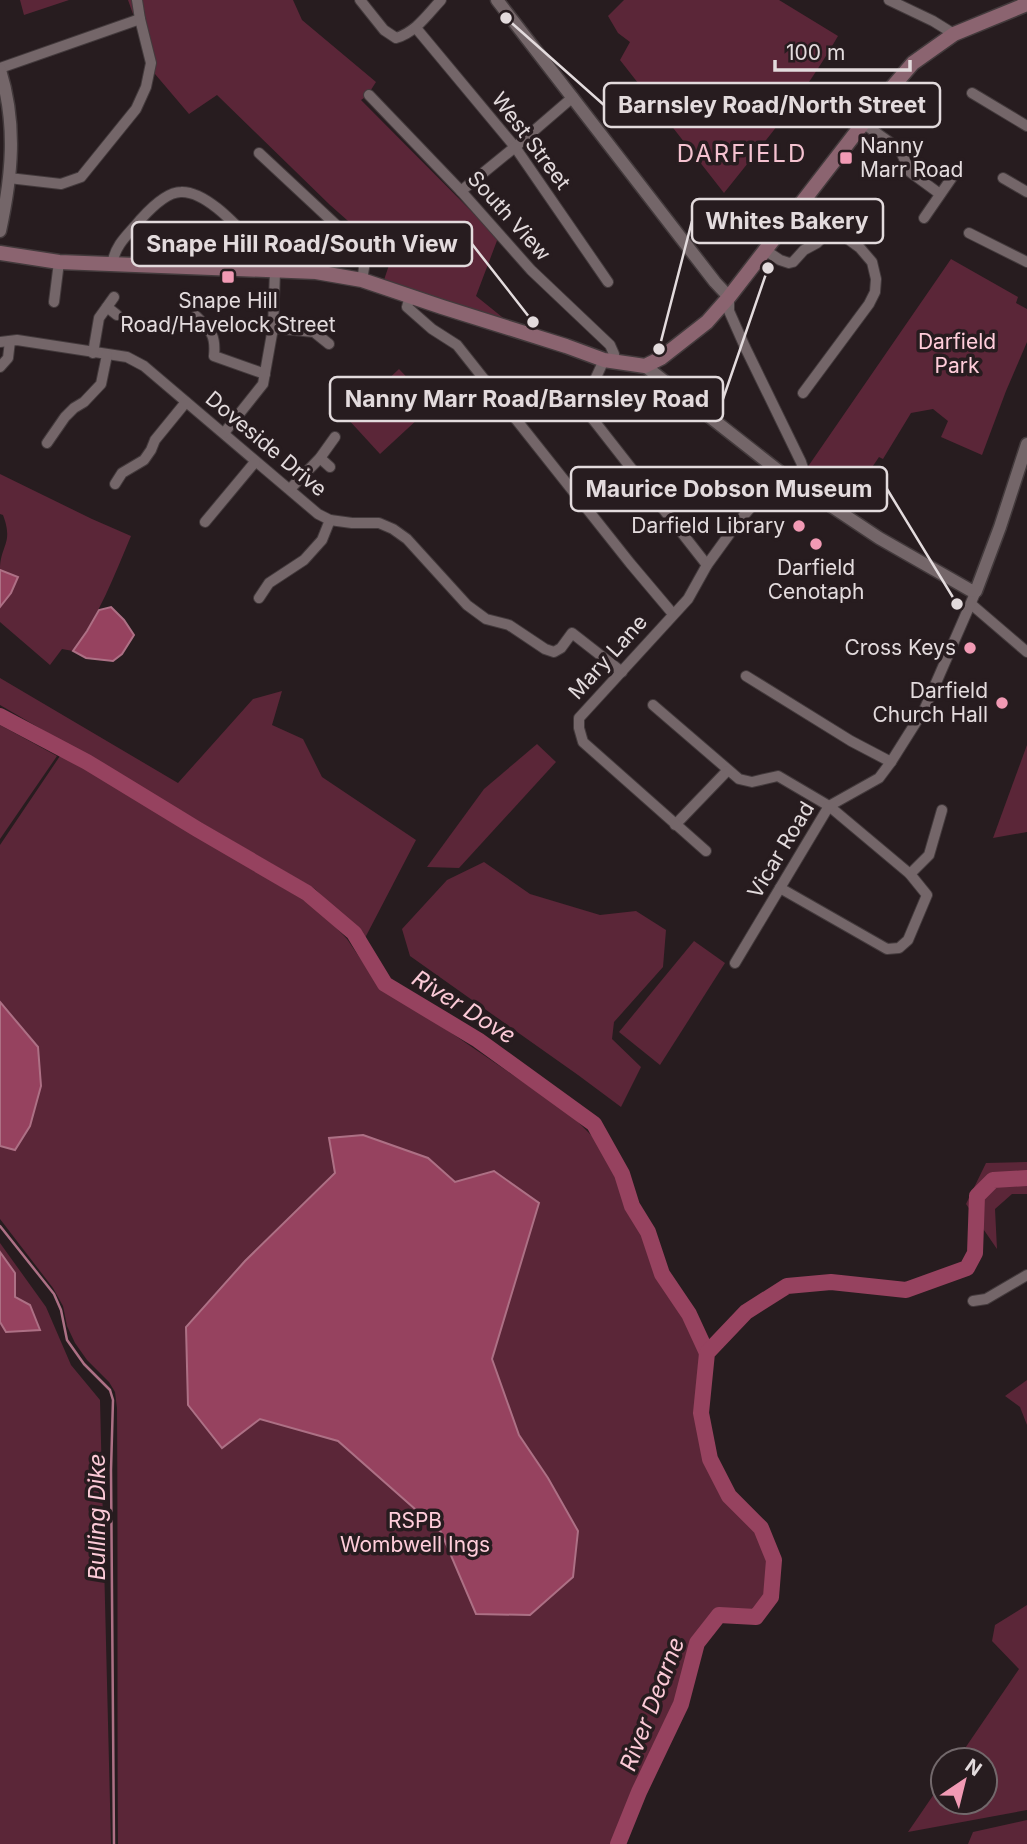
<svg xmlns="http://www.w3.org/2000/svg" width="1027" height="1844" font-family="Inter,sans-serif">
<rect width="100%" height="100%" fill="#271c1f"/>
<!-- green -->
<g fill="#5b2638">
<path d="M20,0H69L24,15Z"/>
<path d="M128,0H293L302,20L376,82L367,96L361,100L498,238L476,296L507,321L383,283L391,259L330,205L217,95L189,114L155,74V58L139,13L133,14Z"/>
<path d="M624,0H779L838,36C806,92 764,143 724,193L620,60L630,42L618,33L608,16Z"/>
<path d="M951,259L1018,297L1016,303L1027,309V342L1006,391L982,455L941,437L948,421L933,409L911,413L883,459L879,457L844,509C828,497 817,486 807,468Z"/>
<path d="M399,369L433,405L380,454L347,418Z"/>
<path d="M0,474L92,519L131,536C114,576 99,616 73,651L62,649L50,665L0,622V607L11,593L18,578L0,570C0,545 14,544 3,515L0,514Z"/>
<path d="M0,678L178,783L253,699L282,691L272,725L303,739L322,777L416,840L365,938L315,889L0,705Z"/>
<path d="M0,725L57,756L0,839Z"/>
<path d="M537,744L556,762L459,868L427,867L484,789Z"/>
<path d="M1027,745V832L993,838Z"/>
<path d="M60,756L84,768L318,909L347,939L381,989L444,1028L570,1114L595,1139L612,1166L623,1195L639,1226L657,1270L684,1316L700,1353L697,1416L704,1460L725,1498L757,1532L769,1561L768,1593L753,1612L719,1609L693,1640L674,1705L613,1844H118C117,1699 118,1553 117,1408L115,1392L109,1382L87,1360L75,1343L67,1326L63,1306L53,1288L0,1219V845Z"/>
<path d="M484,862L530,894L600,915L636,911L666,930L663,967L614,1022L612,1039L641,1067L621,1107L578,1075L410,956L402,929L447,880Z"/>
<path d="M694,941L725,963L660,1065L619,1032Z"/>
<path d="M1027,1162V1194H1012L995,1209L997,1249L966,1204L986,1163Z"/>
<path d="M0,1243L46,1307L71,1365L100,1400L111,1844H0V1322L7,1332L40,1329L15,1297V1273L0,1252Z"/>
<path d="M1027,1380V1425L1020,1407L1005,1396Z"/>
<path d="M1027,1605V1810L908,1832L943,1781V1802H985V1760H957L1019,1669L992,1641L995,1625Z"/>
<path d="M1027,1820V1844H968L973,1832Z"/>
</g>
<!-- water -->
<g fill="#96425f" stroke="#ad7085" stroke-width="2">
<path d="M0,570L18,577L11,593L0,607Z"/>
<path d="M111,607L124,620L134,635L122,654L113,661L86,658L73,651L87,631L99,610Z"/>
<path d="M0,1002L38,1047L41,1086L30,1126L15,1150L0,1146Z"/>
<path d="M363,1135L428,1158L455,1182L494,1171L539,1203L492,1359L519,1435L548,1478L578,1531L573,1577L530,1615L476,1614L441,1532L338,1441L260,1419L222,1448L188,1405L186,1327L245,1261L335,1173L329,1138Z"/>
<path d="M0,1252L15,1273V1297L30,1305L40,1330L6,1332L0,1322Z"/>
</g>
<g fill="none" stroke-linecap="round" stroke-linejoin="round">
<!-- stream -->
<path stroke="#ad7085" stroke-width="2.5" d="M0,1226L54,1294L61,1310L67,1340L84,1364L110,1390L113,1400L111,1470L114,1844"/>
<!-- river -->
<g stroke="#96425f" stroke-width="16">
<path d="M0,716L87,762L197,829L307,893L354,933L385,984L478,1040L594,1124L622,1174L632,1206L648,1232L662,1274L689,1314L707,1353"/>
<path d="M618,1844L639,1792L681,1704L697,1643L719,1615L756,1617L771,1597L774,1560L761,1528L729,1496L710,1459L701,1413L707,1353L746,1312L787,1286L831,1282L906,1290L967,1268L975,1253L977,1196L993,1180L1027,1178"/>
</g>
<defs>
<g id="minor">
<path d="M360,0L384,30L396,38C416,32 427,15 441,0"/>
<path d="M889,0L933,21L954,34"/>
<path d="M416,28L515,147L608,282"/>
<path d="M0,68L140,19"/>
<path d="M972,93L1027,126"/>
<path d="M369,95L461,191L531,270L610,345L614,354L615,363"/>
<path d="M864,124L895,146L902,154L910,172L940,194"/>
<path d="M259,153L363,250L364,268L362,280"/>
<path d="M9,178L61,184L81,177L136,109L146,87L151,63L140,19L137,0"/>
<path d="M1003,178L1027,192"/>
<path d="M461,191L515,147L573,97"/>
<path d="M924,218L953,176"/>
<path d="M969,233L1027,262"/>
<path d="M765,250L780,260L789,263L793,262L804,250L817,243L829,231H837L860,248L872,262L876,279L875,292L869,304L803,393"/>
<path d="M112,264C116,243 128,235 141,219C150,209 167,192 181,192C208,191 241,231 259,249L257,269"/>
<path d="M410,296L407,307L432,329L457,345L630,563L673,614"/>
<path d="M729,297V311L745,347L801,462L810,490"/>
<path d="M54,302L59,262"/>
<path d="M107,307L117,315"/>
<path d="M196,316C211,331 216,335 214,356L265,374"/>
<path d="M273,328L314,332L329,344"/>
<path d="M0,342L17,340L127,357L144,366L318,514L330,520L352,523H379L393,529L407,539L467,605L486,619L509,625L545,649L554,652L561,648L572,633L622,672"/>
<path d="M93,353L99,318L114,297"/>
<path d="M604,360L586,399L588,413L707,565"/>
<path d="M0,367L8,358L10,341"/>
<path d="M224,433L263,384L273,328L275,271"/>
<path d="M47,443L65,417L74,408L84,402L101,384L107,355"/>
<path d="M320,458L330,467"/>
<path d="M115,484L122,473L144,460L151,450L155,440L186,402"/>
<path d="M290,489L320,458L335,437"/>
<path d="M205,522L255,462"/>
<path d="M259,598L269,583L304,560L322,540L330,520"/>
<path d="M971,604L1027,652"/>
<path d="M746,676L851,741L891,762"/>
<path d="M653,705L739,779L752,782L778,776L829,806L910,874L927,895L908,940L899,948L887,949L780,888"/>
<path d="M675,825L727,771"/>
<path d="M706,851L583,742L579,728V718L688,599L707,565L736,525L780,472"/>
<path d="M910,874L929,855L942,810"/>
<path d="M735,963L829,806L879,778L891,762L925,708L976,591"/>
<path d="M973,1301L986,1299L1027,1275"/>
</g>
<g id="tertiary">
<path d="M497,0L715,282L729,297"/>
<path d="M0,70C17,124 12,176 0,231"/>
<path d="M645,366L780,472L879,538L970,590L976,591L1000,527L1027,444"/>
</g>
<path id="secondary" d="M0,253L59,262L316,272L362,280L442,307L566,346L604,360L645,366L661,358L707,322L729,297L882,99L913,63L954,34L1027,4"/>
</defs>
<!-- minor casing -->
<use href="#minor" stroke="#433a3c" stroke-width="12"/>
<!-- tertiary casing -->
<use href="#tertiary" stroke="#433a3c" stroke-width="15"/>
<!-- secondary casing -->
<use href="#secondary" stroke="#433a3c" stroke-width="17"/>
<!-- minor -->
<use href="#minor" stroke="#746669" stroke-width="10"/>
<!-- tertiary -->
<use href="#tertiary" stroke="#746669" stroke-width="12"/>
<!-- secondary -->
<use href="#secondary" stroke="#8b6470" stroke-width="14"/>
</g>
<!-- markers -->
<g fill="#f19ab4" stroke="#271c1f" stroke-width="2.5">
<rect x="839" y="151" width="14" height="14" rx="3.5"/>
<rect x="221" y="270" width="14" height="14" rx="3.5"/>
<circle cx="799" cy="526" r="7"/>
<circle cx="816" cy="544" r="7"/>
<circle cx="970" cy="648" r="7"/>
<circle cx="1002" cy="703" r="7"/>
</g>
<g text-anchor="middle" stroke-width="7" stroke-linejoin="round" paint-order="stroke">
<!-- street labels -->
<g font-size="21" fill="#e3dbdd" stroke="#271c1f">
<text transform="translate(531 141) rotate(53)" y="7">West Street</text>
<text transform="translate(509 216) rotate(48)" y="7">South View</text>
<text transform="translate(266 444) rotate(40)" y="7">Doveside Drive</text>
<text transform="translate(608 657) rotate(-48)" y="7">Mary Lane</text>
<text transform="translate(781 850) rotate(-59)" y="7">Vicar Road</text>
</g>
<!-- poi labels -->
<g font-size="21" fill="#e3dbdd" stroke="#271c1f" text-anchor="end">
<text x="860" y="153" text-anchor="start">Nanny<tspan x="860" dy="24">Marr Road</tspan></text>
<text x="228" y="308" text-anchor="middle">Snape Hill<tspan x="228" dy="24">Road/Havelock Street</tspan></text>
<text x="785" y="533">Darfield Library</text>
<text x="816" y="575" text-anchor="middle">Darfield<tspan x="816" dy="24">Cenotaph</tspan></text>
<text x="956" y="655">Cross Keys</text>
<text x="988" y="698">Darfield<tspan x="988" dy="24">Church Hall</tspan></text>
</g>
<!-- park labels -->
<g font-size="21" fill="#ffcdda" stroke="#271c1f">
<text x="957" y="349">Darfield<tspan x="957" dy="24">Park</tspan></text>
<text x="415" y="1528">RSPB<tspan x="415" dy="24">Wombwell Ings</tspan></text>
</g>
<!-- water labels -->
<g font-size="23" font-style="italic" fill="#fccad7" stroke="#271c1f">
<text transform="translate(464 1007) rotate(32)" y="8">River Dove</text>
<text transform="translate(97 1517) rotate(-90)" y="8">Bulling Dike</text>
<text transform="translate(652 1704) rotate(-69)" y="8">River Dearne</text>
</g>
<!-- quarter labels -->
<g font-size="24" letter-spacing="2" fill="#f5c2d0" stroke="#271c1f">
<text x="742" y="162">DARFIELD</text>
</g>
</g>
<!-- callouts -->
<path fill="none" stroke="#e3dbdd" stroke-width="2.5" d="M506 18L604 105M659 349L692 221M533 322L472 244M768 268L723 399M957 604L887 489"/>
<g fill="#e3dbdd" stroke="#271c1f" stroke-width="2.5">
<circle cx="506" cy="18" r="7"/>
<circle cx="659" cy="349" r="7"/>
<circle cx="533" cy="322" r="7"/>
<circle cx="768" cy="268" r="7"/>
<circle cx="957" cy="604" r="7"/>
</g>
<g fill="#271c1f" stroke="#e3dbdd" stroke-width="2.5">
<rect x="604" y="83" width="336" height="44" rx="7"/>
<rect x="692" y="199" width="191" height="44" rx="7"/>
<rect x="132" y="222" width="340" height="44" rx="7"/>
<rect x="330" y="377" width="393" height="44" rx="7"/>
<rect x="571" y="467" width="316" height="44" rx="7"/>
</g>
<g font-size="23" text-anchor="middle" font-weight="bold" fill="#e3dbdd">
<text x="772" y="113">Barnsley Road/North Street</text>
<text x="787" y="229">Whites Bakery</text>
<text x="302" y="252">Snape Hill Road/South View</text>
<text x="527" y="407">Nanny Marr Road/Barnsley Road</text>
<text x="729" y="497">Maurice Dobson Museum</text>
</g>
<!-- north arrow -->
<g transform="translate(964 1781) rotate(35)"><circle r="33" fill="#271c1f" stroke="#72686b" stroke-width="2"/>
<path d="M0-5L12 26L0 18L-12 26Z" fill="#f19ab4"/>
<text y="-10" font-size="19" font-weight="bold" text-anchor="middle" fill="#e3dbdd">N</text>
</g>
<!-- scale -->
<path d="M775 60v10h135v-10" fill="none" stroke="#e3dbdd" stroke-width="3.5"/>
<text x="786" y="60" font-size="21" fill="#e3dbdd" stroke="#271c1f" stroke-width="5" paint-order="stroke">100 m</text>
</svg>
